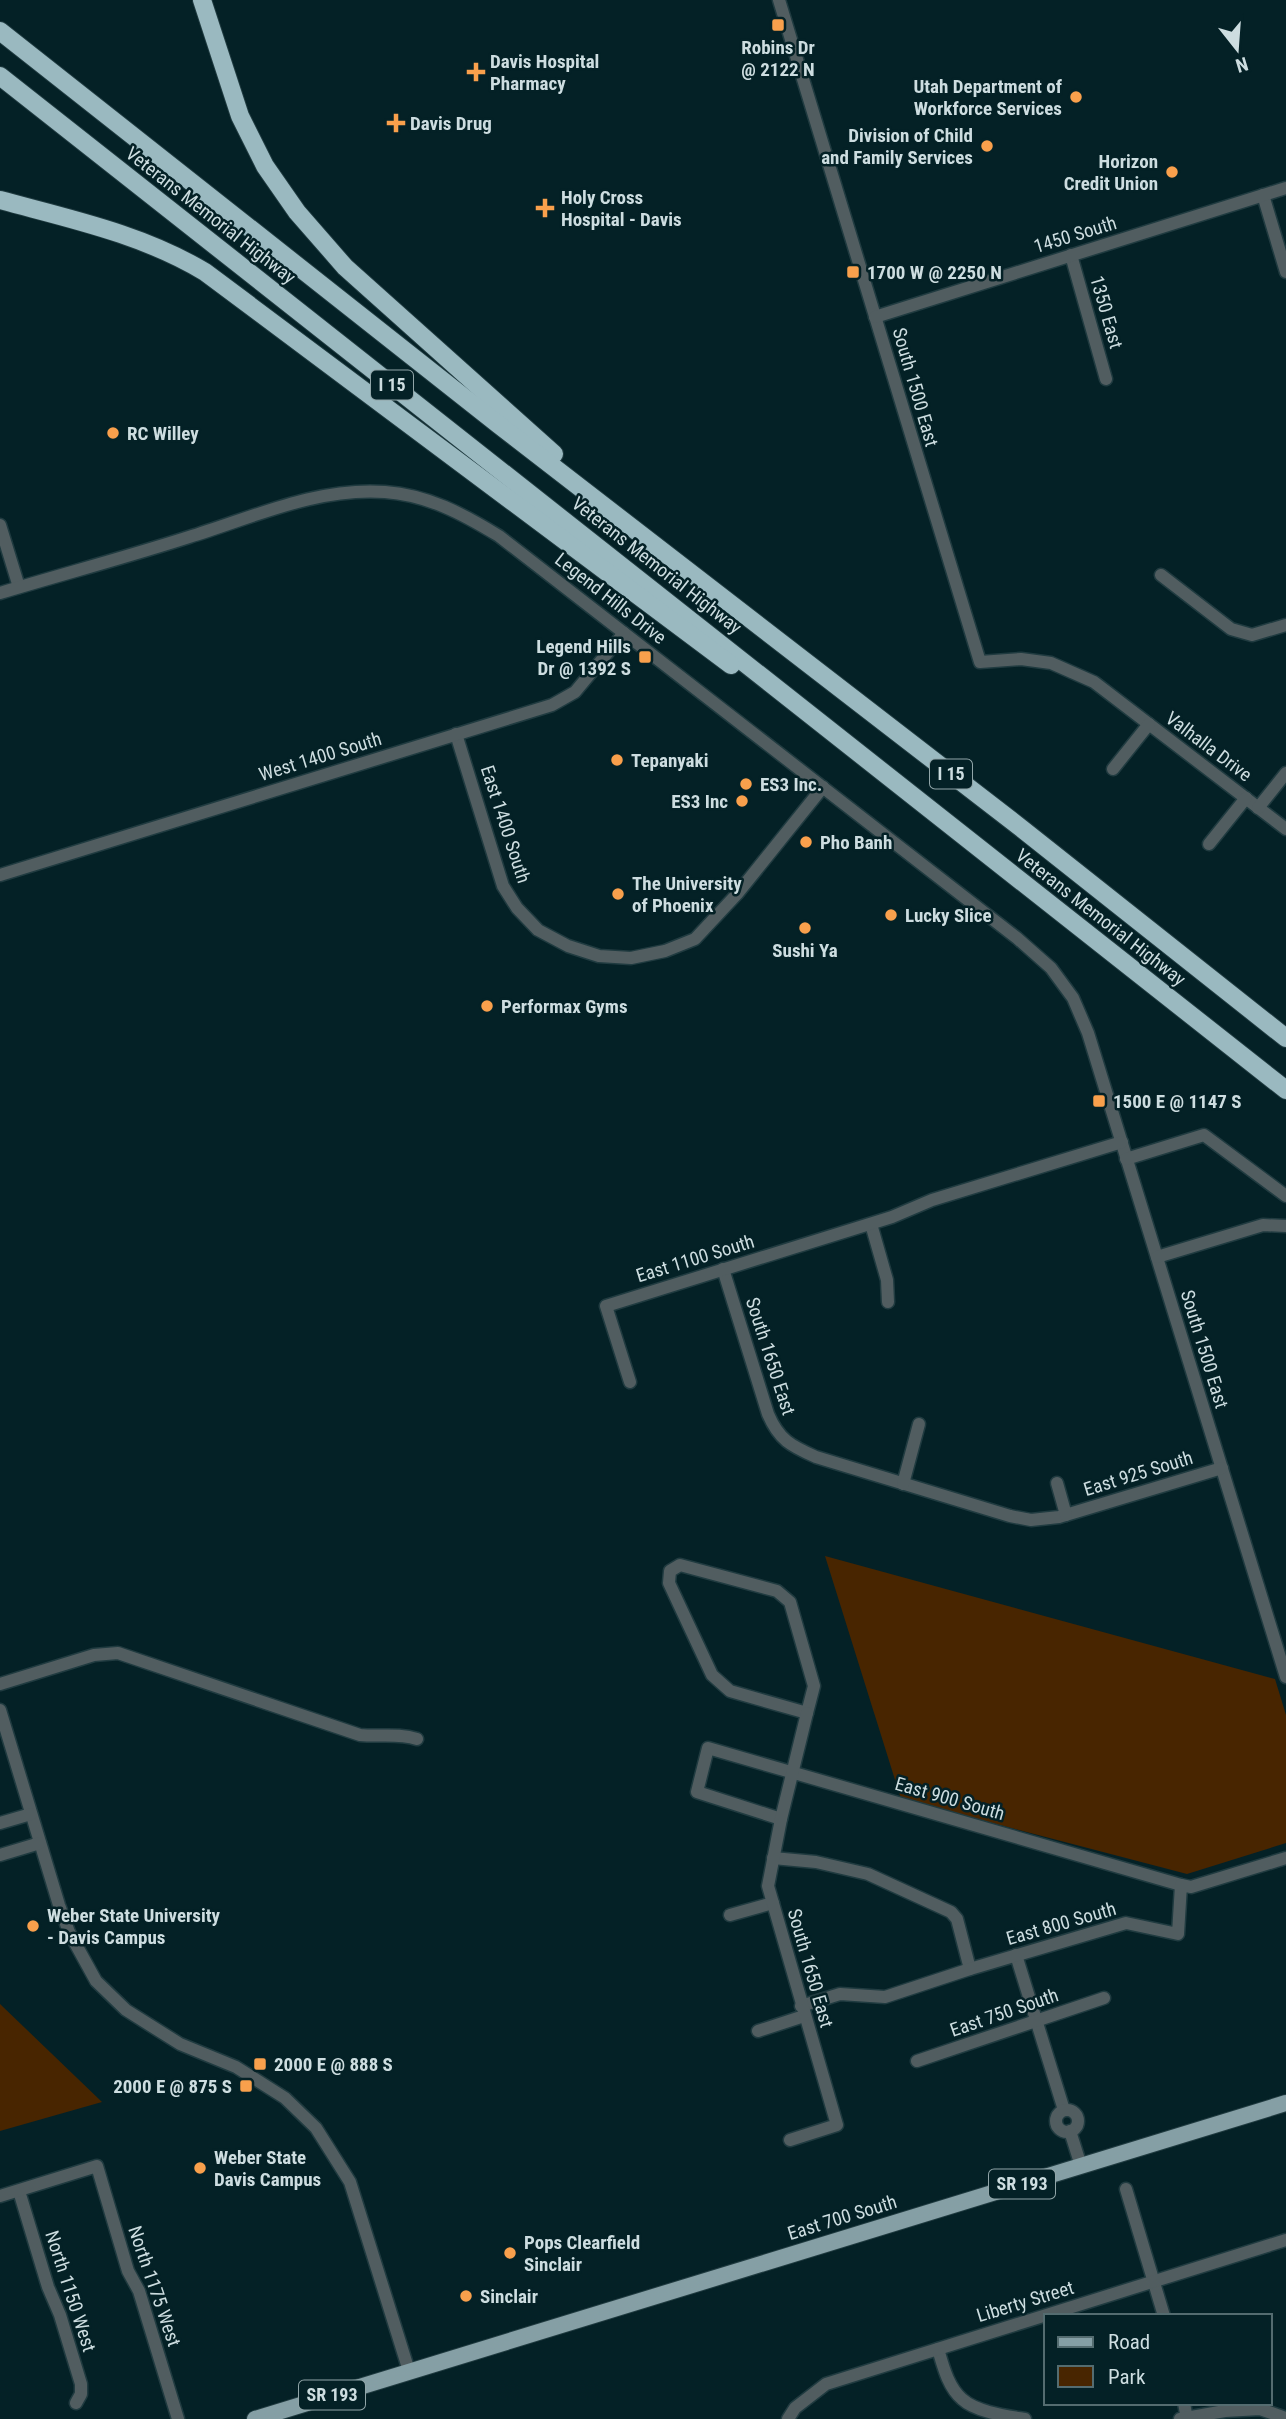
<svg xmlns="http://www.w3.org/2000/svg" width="1286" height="2419" font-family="'Roboto Condensed',sans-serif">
<rect width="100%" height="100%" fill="#042126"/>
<!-- green -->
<g fill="#482500">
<path d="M825,1556L1275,1679L1286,1715V1843L1187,1874L901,1799Z"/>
<path d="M0,2004L102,2102L0,2131Z"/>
</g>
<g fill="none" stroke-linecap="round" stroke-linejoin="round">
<defs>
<g id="minor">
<path d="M779,0L980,662L1021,659L1051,663L1094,682L1286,829"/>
<path d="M1263,195L1286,272"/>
<path d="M1071,255L1106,379"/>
<path d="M875,317L1286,188"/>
<path d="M0,525L19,587"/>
<path d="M1161,575L1231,629L1252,635L1286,625"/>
<path d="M0,593C63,574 127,557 189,537C254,517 317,487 385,492C428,495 463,514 499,536L1017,938L1051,968L1073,998L1088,1033L1286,1677"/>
<path d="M456,734L503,886L517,908L538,930L568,946L599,956L631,958L665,951L695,939L737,894L823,787"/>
<path d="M1113,769L1149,724"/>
<path d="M1258,808L1286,773"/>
<path d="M1209,844L1246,798"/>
<path d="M0,875L552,705L575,692L624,633"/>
<path d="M1126,1159L1204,1135L1286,1196"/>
<path d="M871,1224L887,1280L888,1302"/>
<path d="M1157,1257L1263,1225L1286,1226"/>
<path d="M723,1269L768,1414C779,1440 791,1446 816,1457L1010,1516L1031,1520L1059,1517L1222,1468"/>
<path d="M630,1382L606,1306L892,1217L932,1200L1122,1142"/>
<path d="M1057,1483L1066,1515"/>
<path d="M903,1484L919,1424"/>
<path d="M680,1565L777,1591L790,1602L814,1686L807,1713L730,1691L712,1675L669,1583L670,1571Z"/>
<path d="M0,1684L94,1655L118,1653L360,1735C380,1737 398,1733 417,1739"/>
<path d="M0,1710L59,1905L69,1932L96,1981L126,2010L180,2044L236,2067L285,2098L316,2128L350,2182L409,2371"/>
<path d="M781,1819L697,1792L708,1748L1181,1885"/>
<path d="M0,1823L31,1814"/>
<path d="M0,1855L40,1843"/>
<path d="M773,1858L816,1862L868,1874L951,1912L957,1919L970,1969"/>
<path d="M730,1915L773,1903"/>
<path d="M1016,1955L1064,2110"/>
<path d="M801,2006L840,1994L885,1997L970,1969L1126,1923L1178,1934L1181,1885L1191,1887L1286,1858"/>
<path d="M758,2031L804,2016"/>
<path d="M917,2061L1104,1998"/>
<circle cx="1067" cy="2121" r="11"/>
<path d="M1070,2131L1081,2166"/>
<path d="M790,2140L837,2125L768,1886L781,1819L807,1713"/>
<path d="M1126,2189L1164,2316"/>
<path d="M19,2191L48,2287L60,2315L81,2384V2394L76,2403"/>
<path d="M0,2196L97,2166L128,2271L139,2291L178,2419"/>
<path d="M938,2349C943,2366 948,2387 962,2399C976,2412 1007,2416 1025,2419"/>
<path d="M1184,2403L1187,2419"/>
<path d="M788,2419L795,2408L826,2384L1286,2240"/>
<path d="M1180,2419L1225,2411L1260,2409L1286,2418"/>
</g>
<path id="major" d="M255,2419L1286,2103"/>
<g id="highway">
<path d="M202,0L240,116L265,166L297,212L345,267L554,454"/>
<path d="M0,31L499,425L1021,828L1286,1038"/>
<path d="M0,76L1286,1090"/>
<path d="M0,200C70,219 142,234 205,272L731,665"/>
</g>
</defs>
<!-- minor casing -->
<use href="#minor" stroke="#203b40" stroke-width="15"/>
<!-- major casing -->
<use href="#major" stroke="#203b40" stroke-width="18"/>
<!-- highway casing -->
<use href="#highway" stroke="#203b40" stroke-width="20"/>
<!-- minor -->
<use href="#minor" stroke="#515d60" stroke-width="12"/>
<!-- major -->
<use href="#major" stroke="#859fa5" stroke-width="16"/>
<!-- highway -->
<use href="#highway" stroke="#9ab9c0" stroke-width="18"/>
</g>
<!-- markers -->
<g fill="#f9a04c" stroke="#042126" stroke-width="2.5">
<rect x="771" y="18" width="14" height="14" rx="3.5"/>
<path d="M472.5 61.5h7v7h7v7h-7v7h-7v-7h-7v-7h7z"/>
<circle cx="1076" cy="97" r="7"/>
<path d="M392.5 112.5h7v7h7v7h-7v7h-7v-7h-7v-7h7z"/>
<circle cx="987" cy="146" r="7"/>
<circle cx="1172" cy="172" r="7"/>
<path d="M541.5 197.5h7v7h7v7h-7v7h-7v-7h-7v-7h7z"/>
<rect x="846" y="265" width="14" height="14" rx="3.5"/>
<circle cx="113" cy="433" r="7"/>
<rect x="638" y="650" width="14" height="14" rx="3.5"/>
<circle cx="617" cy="760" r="7"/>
<circle cx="746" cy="784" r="7"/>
<circle cx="742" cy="801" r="7"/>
<circle cx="806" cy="842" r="7"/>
<circle cx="618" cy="894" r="7"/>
<circle cx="891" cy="915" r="7"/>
<circle cx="805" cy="928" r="7"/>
<circle cx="487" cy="1006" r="7"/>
<rect x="1092" y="1094" width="14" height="14" rx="3.5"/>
<circle cx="33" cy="1926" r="7"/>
<rect x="253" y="2057" width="14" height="14" rx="3.5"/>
<rect x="239" y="2079" width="14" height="14" rx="3.5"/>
<circle cx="200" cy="2168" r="7"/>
<circle cx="510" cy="2253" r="7"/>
<circle cx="466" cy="2296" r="7"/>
</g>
<g text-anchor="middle" stroke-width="5" stroke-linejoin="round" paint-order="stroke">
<!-- shield labels -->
<g fill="#042126" stroke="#91a5a8" stroke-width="2">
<rect x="371" y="370.5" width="42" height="29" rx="5"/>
<rect x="930" y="759.5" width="42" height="29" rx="5"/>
<rect x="989" y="2169.5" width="66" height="29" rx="5"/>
<rect x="299" y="2380.5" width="66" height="29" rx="5"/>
</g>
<g font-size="18" font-weight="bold" fill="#cddde0">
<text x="392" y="391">I 15</text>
<text x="951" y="780">I 15</text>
<text x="1022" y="2190">SR 193</text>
<text x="332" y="2401">SR 193</text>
</g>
<!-- poi labels -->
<g font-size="19" font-weight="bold" fill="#cddde0" stroke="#042126" text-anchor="start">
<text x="778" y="54" text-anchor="middle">Robins Dr<tspan x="778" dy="22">@ 2122 N</tspan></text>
<text x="490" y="68">Davis Hospital<tspan x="490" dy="22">Pharmacy</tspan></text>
<text x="1062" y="93" text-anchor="end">Utah Department of<tspan x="1062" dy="22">Workforce Services</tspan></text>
<text x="410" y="130">Davis Drug</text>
<text x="973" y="142" text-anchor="end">Division of Child<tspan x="973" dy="22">and Family Services</tspan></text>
<text x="1158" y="168" text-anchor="end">Horizon<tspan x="1158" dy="22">Credit Union</tspan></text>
<text x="561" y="204">Holy Cross<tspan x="561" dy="22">Hospital - Davis</tspan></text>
<text x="867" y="279">1700 W @ 2250 N</text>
<text x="127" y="440">RC Willey</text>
<text x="631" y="653" text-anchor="end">Legend Hills<tspan x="631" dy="22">Dr @ 1392 S</tspan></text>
<text x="631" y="767">Tepanyaki</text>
<text x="760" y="791">ES3 Inc.</text>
<text x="728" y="808" text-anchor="end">ES3 Inc</text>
<text x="820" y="849">Pho Banh</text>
<text x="632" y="890">The University<tspan x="632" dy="22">of Phoenix</tspan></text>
<text x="905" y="922">Lucky Slice</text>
<text x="805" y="957" text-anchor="middle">Sushi Ya</text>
<text x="501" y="1013">Performax Gyms</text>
<text x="1113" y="1108">1500 E @ 1147 S</text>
<text x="47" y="1922">Weber State University<tspan x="47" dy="22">- Davis Campus</tspan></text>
<text x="274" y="2071">2000 E @ 888 S</text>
<text x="232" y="2093" text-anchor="end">2000 E @ 875 S</text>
<text x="214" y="2164">Weber State<tspan x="214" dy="22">Davis Campus</tspan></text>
<text x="524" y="2249">Pops Clearfield<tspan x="524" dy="22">Sinclair</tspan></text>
<text x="480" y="2303">Sinclair</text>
</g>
<!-- street labels -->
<g font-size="19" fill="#cddde0" stroke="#042126">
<text transform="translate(211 215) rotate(38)" y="7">Veterans Memorial Highway</text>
<text transform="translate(1075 234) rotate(-17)" y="7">1450 South</text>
<text transform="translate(1107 312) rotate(74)" y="7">1350 East</text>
<text transform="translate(916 387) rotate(74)" y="7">South 1500 East</text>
<text transform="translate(657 565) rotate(38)" y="7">Veterans Memorial Highway</text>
<text transform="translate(611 598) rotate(38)" y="7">Legend Hills Drive</text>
<text transform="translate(1209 746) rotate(37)" y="7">Valhalla Drive</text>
<text transform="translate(320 756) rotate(-17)" y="7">West 1400 South</text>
<text transform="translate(506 824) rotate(72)" y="7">East 1400 South</text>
<text transform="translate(1101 917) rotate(38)" y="7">Veterans Memorial Highway</text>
<text transform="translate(695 1258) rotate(-17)" y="7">East 1100 South</text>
<text transform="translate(1205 1349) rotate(73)" y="7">South 1500 East</text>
<text transform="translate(771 1356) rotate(72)" y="7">South 1650 East</text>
<text transform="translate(1138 1473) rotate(-17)" y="7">East 925 South</text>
<text transform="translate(950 1798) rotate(16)" y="7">East 900 South</text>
<text transform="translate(1061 1923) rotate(-16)" y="7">East 800 South</text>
<text transform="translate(811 1968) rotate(74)" y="7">South 1650 East</text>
<text transform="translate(1004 2012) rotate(-19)" y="7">East 750 South</text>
<text transform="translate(842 2217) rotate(-17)" y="7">East 700 South</text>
<text transform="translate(155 2286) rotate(71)" y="7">North 1175 West</text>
<text transform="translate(71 2291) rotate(72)" y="7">North 1150 West</text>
<text transform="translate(1025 2301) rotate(-17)" y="7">Liberty Street</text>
</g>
</g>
<!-- legend -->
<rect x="1044" y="2314" width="228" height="91" fill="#042126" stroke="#546c70" stroke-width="2"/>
<rect x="1058" y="2337" width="35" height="10" fill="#859fa5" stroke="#546c70" stroke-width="2"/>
<text x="1108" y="2349" font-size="21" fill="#cddde0">Road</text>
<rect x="1058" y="2366" width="35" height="21" fill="#482500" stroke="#546c70" stroke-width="2"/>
<text x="1108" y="2384" font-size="21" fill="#cddde0">Park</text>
<!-- north arrow -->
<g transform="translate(1237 49) rotate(163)" stroke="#042126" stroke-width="5" paint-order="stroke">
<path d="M0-5L12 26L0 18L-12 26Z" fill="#cddde0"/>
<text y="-10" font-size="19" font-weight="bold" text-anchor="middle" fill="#cddde0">N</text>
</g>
</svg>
